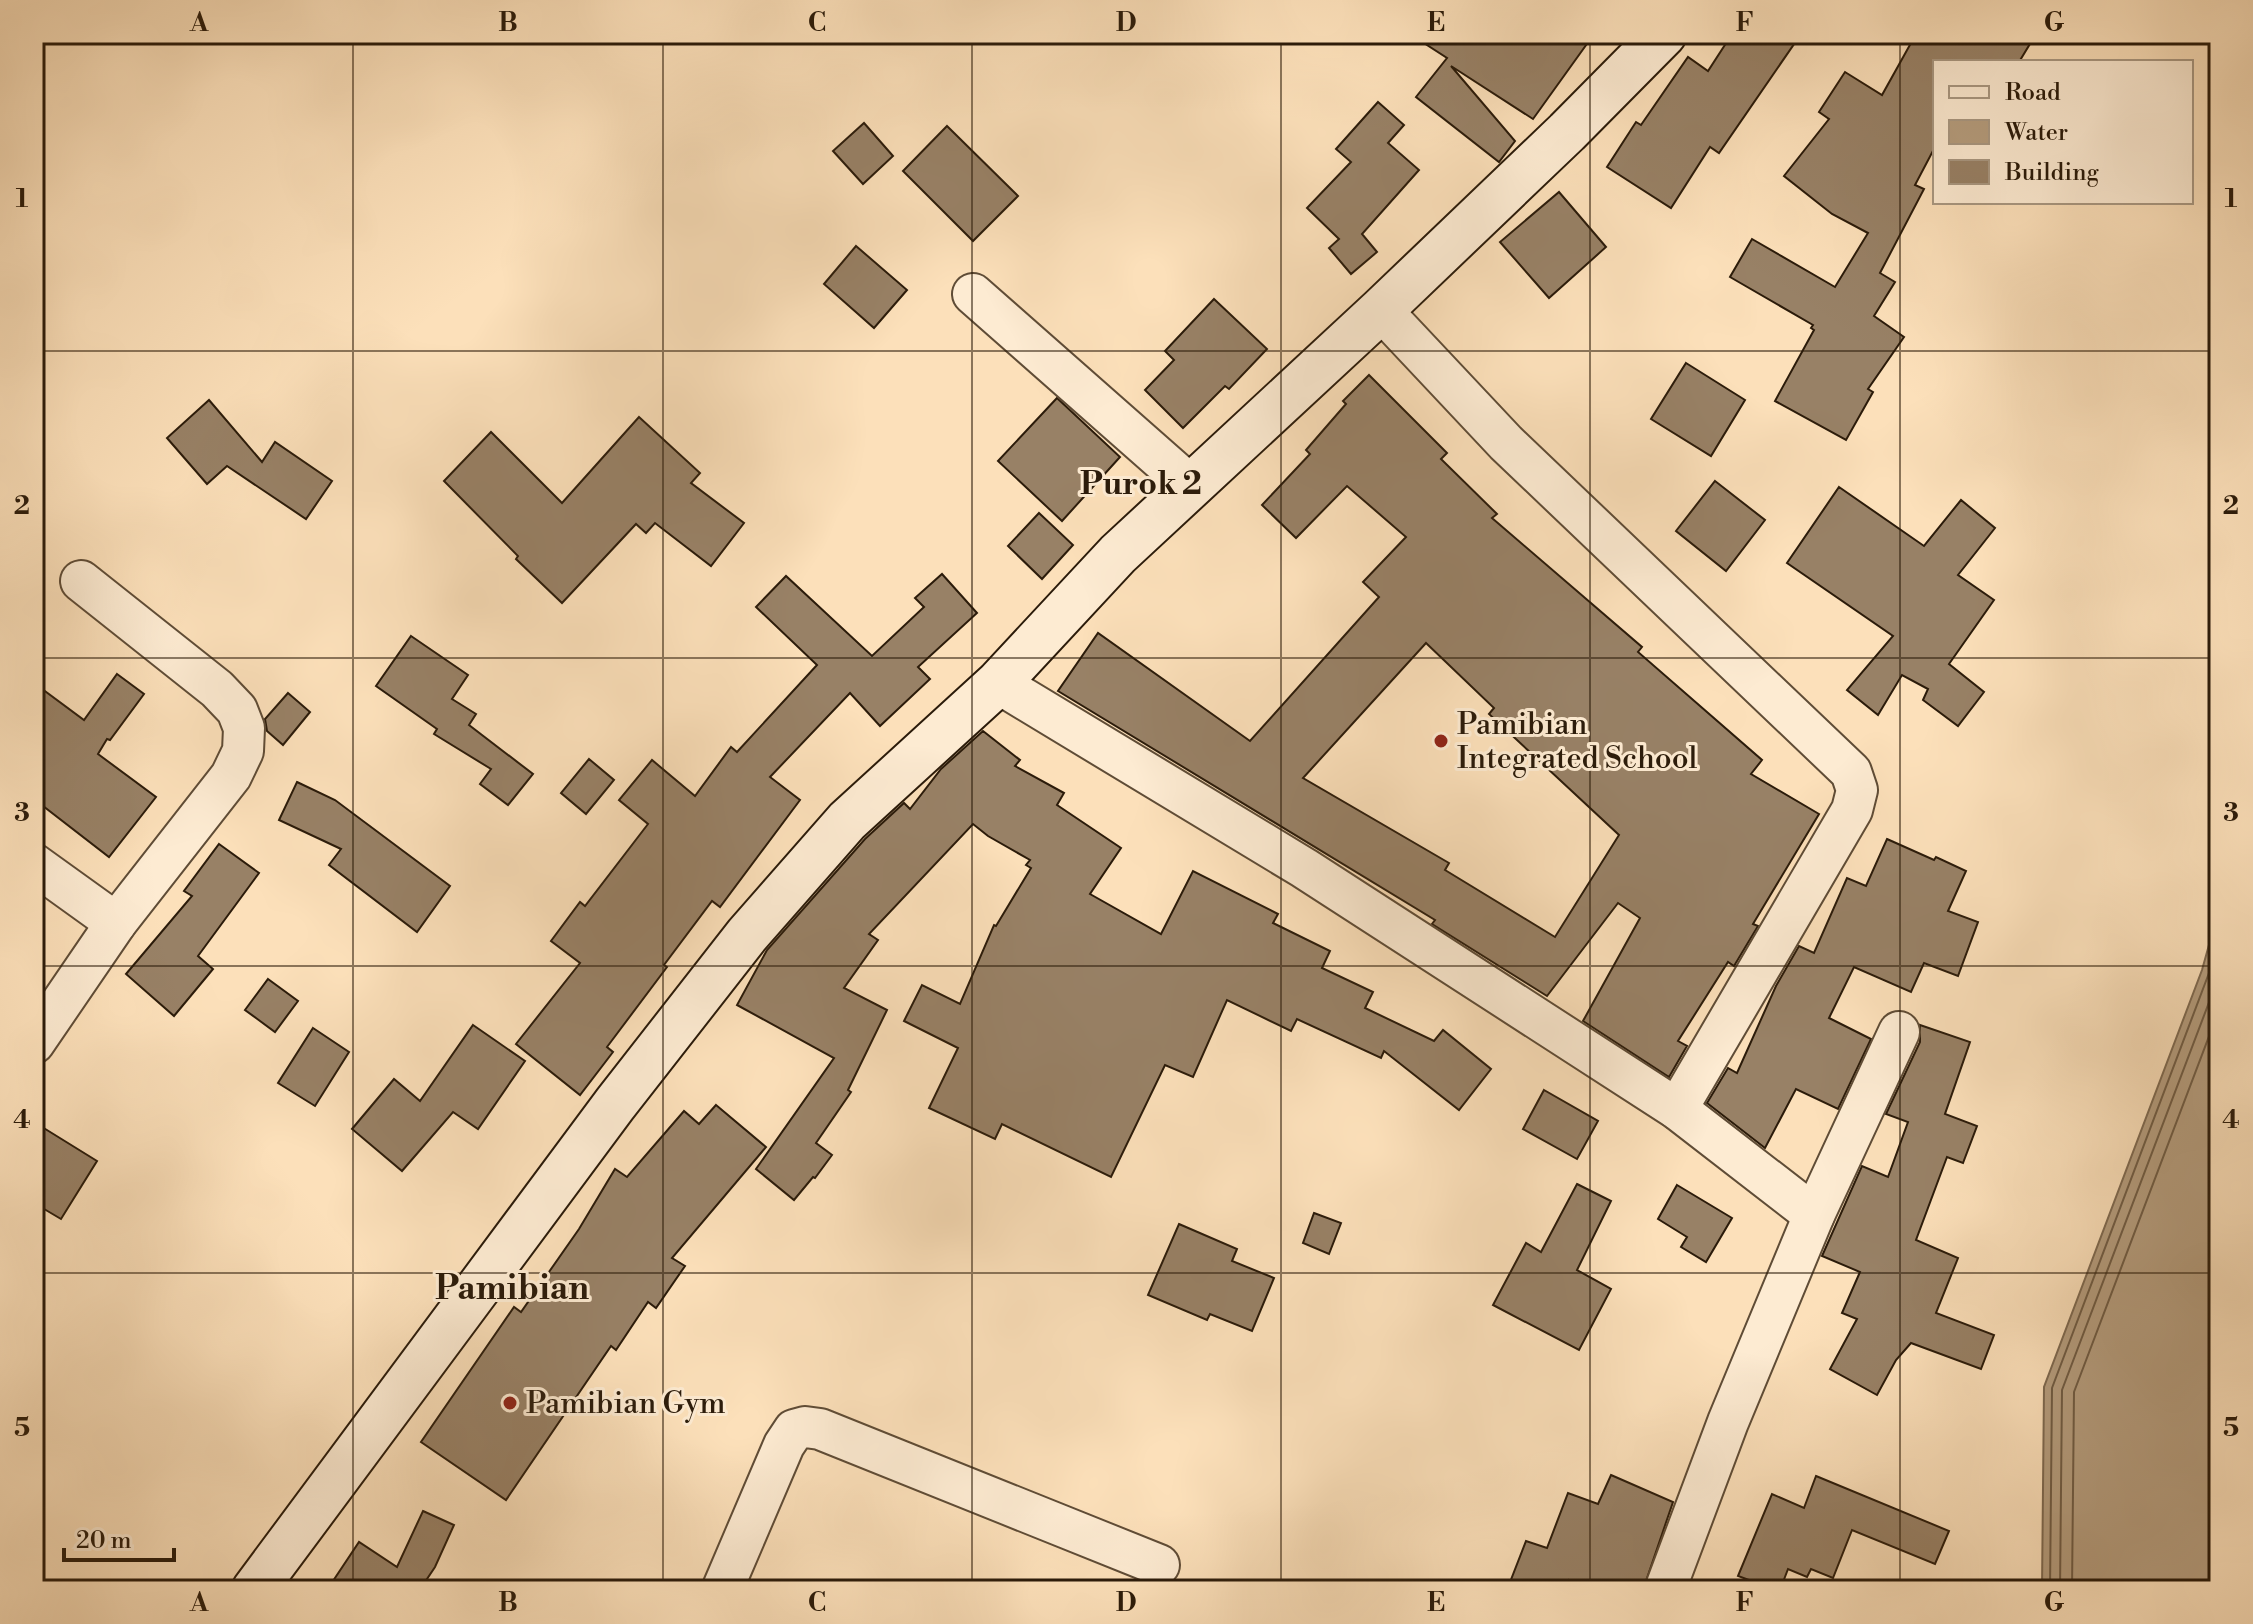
<svg xmlns="http://www.w3.org/2000/svg" width="2253" height="1624" font-family="'Libre Bodoni',serif">
<rect width="100%" height="100%" fill="#fce0ba"/>
<filter id="stains"><feTurbulence type="fractalNoise" baseFrequency=".0025" numOctaves="4"/><feColorMatrix values="0 0 0 0 .2 0 0 0 0 .09 0 0 0 0 .02 0 0 0 .5 -.17"/></filter>
<radialGradient id="worn" r=".72"><stop offset=".6" stop-color="#630" stop-opacity="0"/><stop offset="1" stop-color="#630" stop-opacity=".3"/></radialGradient>
<!-- water -->
<path fill="#b59d7e" stroke="#7e6950" stroke-width="2" d="M2219,909V1590H2042L2044,1387L2202,970Z"/>
<g fill="none" stroke-linecap="round" stroke-linejoin="round">
<!-- shore -->
<g stroke="#705c44" stroke-width="2">
<path d="M2050,1590L2052,1388L2209,973L2219,939"/>
<path d="M2060,1590L2062,1390L2219,976"/>
<path d="M2072,1590L2074,1392L2219,1010"/>
</g>
</g>
<!-- building -->
<g fill="#988166" stroke="#2b1b0a" stroke-width="2" fill-rule="evenodd">
<path d="M1410,34H1594L1533,119L1451,66L1515,141L1499,162L1416,97L1447,58Z"/>
<path d="M1732,34H1801L1719,153L1710,147L1671,208L1607,167L1636,122L1641,125L1688,57L1708,71Z"/>
<path d="M1916,34H2036L2019,62H1935V147L1915,185L1924,189L1880,273L1895,282L1874,316L1904,337L1868,389L1873,392L1846,440L1775,401L1814,330L1811,328L1813,325L1730,277L1752,239L1835,287L1868,233L1832,214L1784,176L1829,119L1819,112L1845,72L1882,95Z"/>
<path d="M1378,102L1404,125L1388,143L1419,170L1362,234L1377,252L1351,274L1329,248L1339,239L1307,208L1351,162L1336,149Z"/>
<path d="M864,123L893,156L863,184L833,151Z"/>
<path d="M947,126L1018,196L973,241L903,171Z"/>
<path d="M1559,192L1606,247L1549,298L1500,242Z"/>
<path d="M856,246L907,290L874,328L824,284Z"/>
<path d="M1214,299L1267,349L1229,389L1225,386L1183,428L1145,390L1174,360L1165,351Z"/>
<path d="M1686,363L1745,400L1711,456L1651,419Z"/>
<path d="M1369,375L1447,453L1441,459L1497,514L1492,518L1642,647L1638,652L1762,760L1751,774L1819,814L1753,924L1758,926L1734,966L1728,962L1678,1041L1687,1046L1669,1077L1583,1021L1640,918L1618,903L1547,996L1432,924L1435,920L1058,691L1098,633L1250,741L1379,597L1363,582L1406,537L1347,486L1296,538L1262,505L1310,454L1306,450L1346,404L1343,401ZM1426,643L1494,708L1489,714L1619,835L1555,937L1445,870L1449,863L1303,778Z"/>
<path d="M1057,398L1120,457L1062,521L998,461Z"/>
<path d="M209,400L262,462L275,442L332,481L306,519L227,466L207,484L167,438Z"/>
<path d="M639,417L700,473L691,483L744,523L711,566L655,523L646,533L636,524L562,603L516,559L518,556L444,481L491,432L562,503Z"/>
<path d="M1715,481L1765,520L1726,571L1676,531Z"/>
<path d="M1839,487L1924,546L1961,500L1995,528L1958,575L1994,600L1949,664L1984,692L1958,726L1923,700L1928,689L1902,675L1878,715L1847,690L1893,636L1787,563Z"/>
<path d="M1039,513L1073,545L1042,579L1008,546Z"/>
<path d="M942,574L977,613L918,667L930,679L880,726L850,693L770,777L800,800L720,907L712,901L664,965L667,967L607,1047L613,1052L580,1095L516,1044L580,963L551,941L580,902L585,906L648,824L619,800L652,760L695,796L731,747L737,752L817,665L756,607L786,576L872,656L924,607L915,598Z"/>
<path d="M411,636L468,675L452,699L476,714L469,725L533,774L508,805L480,784L491,769L434,734L437,729L376,686Z"/>
<path d="M117,674L144,694L110,740L107,739L98,754L156,797L109,857L34,799V683L84,720Z"/>
<path d="M288,693L310,712L283,745L267,731L265,719Z"/>
<path d="M983,731L1020,760L1015,766L1064,793L1057,805L1121,848L1090,894L1161,934L1193,871L1278,914L1273,923L1330,951L1322,968L1373,992L1365,1008L1434,1041L1443,1030L1491,1069L1459,1110L1384,1051L1381,1058L1297,1019L1291,1031L1227,1000L1193,1077L1165,1065L1111,1177L1002,1124L995,1139L929,1108L958,1048L904,1021L922,985L960,1004L994,925L996,926L1031,868L1026,865L1030,860L988,836L973,824L869,934L878,940L844,988L887,1010L848,1090L851,1092L816,1143L832,1155L815,1178L813,1177L794,1200L756,1169L834,1058L737,1005L767,950L865,839L904,803L910,809L941,769Z"/>
<path d="M589,759L614,780L586,814L561,793Z"/>
<path d="M297,782L335,800L450,886L417,932L329,865L341,849L279,820Z"/>
<path d="M1887,839L1934,860L1936,857L1966,871L1948,911L1978,922L1958,976L1924,963L1911,992L1854,967L1829,1018L1871,1039L1838,1109L1796,1089L1765,1148L1707,1103L1728,1068L1737,1073L1776,986L1799,946L1814,953L1847,878L1866,886Z"/>
<path d="M219,844L259,873L198,956L213,969L174,1016L126,974L192,896L184,891Z"/>
<path d="M268,979L298,1001L275,1032L245,1010Z"/>
<path d="M473,1025L525,1061L478,1129L453,1112L402,1171L352,1129L394,1079L420,1101Z"/>
<path d="M1920,1025L1970,1042L1945,1114L1977,1126L1963,1163L1947,1157L1916,1240L1958,1258L1936,1313L1994,1335L1981,1369L1911,1343L1896,1360L1877,1395L1830,1369L1857,1319L1842,1313L1860,1272L1822,1256L1862,1166L1888,1177L1908,1122L1886,1114L1920,1042Z"/>
<path d="M313,1028L349,1052L315,1106L278,1083Z"/>
<path d="M1544,1090L1598,1121L1577,1159L1523,1129Z"/>
<path d="M716,1105L766,1147L672,1258L685,1266L656,1308L648,1302L616,1350L611,1346L506,1500L421,1442L514,1307L521,1312L579,1229L615,1169L627,1177L684,1111L699,1124Z"/>
<path d="M34,1122L97,1161L61,1219L34,1203Z"/>
<path d="M1577,1184L1611,1201L1577,1270L1611,1289L1579,1350L1493,1305L1526,1243L1541,1252Z"/>
<path d="M1677,1185L1732,1218L1706,1262L1681,1247L1687,1237L1658,1219Z"/>
<path d="M1314,1213L1341,1223L1329,1254L1303,1243Z"/>
<path d="M1179,1224L1237,1249L1232,1261L1274,1278L1252,1331L1210,1314L1207,1320L1148,1295Z"/>
<path d="M1611,1475L1673,1502L1643,1590H1592L1569,1580L1565,1590H1507L1526,1541L1547,1548L1568,1493L1598,1504Z"/>
<path d="M1816,1476L1949,1531L1935,1564L1852,1530L1833,1578L1811,1569L1807,1577L1788,1569L1780,1590H1776L1738,1576L1772,1494L1804,1508Z"/>
<path d="M423,1511L454,1525L435,1567L423,1585L431,1590H327L359,1542L397,1567Z"/>
</g>
<g fill="none" stroke-linecap="round" stroke-linejoin="round">
<defs>
<g id="street">
<path d="M973,294L1192,487"/>
<path d="M1381,310L1506,443L1851,772L1857,790L1852,810L1677,1109"/>
<path d="M998,683L1304,868L1677,1109L1814,1215"/>
<path d="M34,864L116,923"/>
<path d="M34,1043L116,923L231,776L243,751L244,728L237,710L217,689L81,581"/>
<path d="M722,1590L784,1445L794,1430L805,1427L820,1429L1159,1565"/>
<path d="M1665,1590L1728,1422L1814,1215L1899,1032"/>
</g>
<path id="secondary" d="M254,1590L615,1104L747,935L847,821L998,683L1118,554L1381,310L1567,132L1664,34"/>
</defs>
<!-- street casing -->
<use href="#street" stroke="#5f4c36" stroke-width="44"/>
<!-- secondary casing -->
<use href="#secondary" stroke="#2b1b0a" stroke-width="48"/>
<!-- street -->
<use href="#street" stroke="#fdebd2" stroke-width="40"/>
<!-- secondary -->
<use href="#secondary" stroke="#fdebd2" stroke-width="44"/>
</g>
<!-- grid -->
<path fill="none" stroke="#2b1b0a" stroke-width="2" stroke-opacity="0.55" d="M353,34V1590M663,34V1590M972,34V1590M1281,34V1590M1590,34V1590M1900,34V1590M34,351H2219M34,658H2219M34,966H2219M34,1273H2219"/>
<!-- markers -->
<g fill="#8f2418" stroke="#fdebd2" stroke-width="3">
<circle cx="1441" cy="741" r="8"/>
<circle cx="510" cy="1403" r="8"/>
</g>
<g text-anchor="middle" stroke-width="6" stroke-linejoin="round" paint-order="stroke">
<!-- poi labels -->
<g font-size="30" fill="#2b1b0a" stroke="#fdebd2" text-anchor="start">
<text x="1457" y="734">Pamibian<tspan x="1457" dy="34">Integrated School</tspan></text>
<text x="526" y="1413">Pamibian Gym</text>
</g>
<!-- neighbourhood labels -->
<g font-size="32" font-weight="bold" fill="#2b1b0a" stroke="#fdebd2">
<text x="1141" y="494">Purok 2</text>
</g>
<!-- quarter labels -->
<g font-size="34" font-weight="bold" fill="#2b1b0a" stroke="#fdebd2">
<text x="512" y="1299">Pamibian</text>
</g>
</g>
<!-- margin -->
<rect width="2253" height="1624" fill="none" stroke="#fce0ba" stroke-width="88"/>
<!-- legend -->
<rect x="1933" y="60" width="260" height="144" fill="#fdebd2" stroke="#a99882" stroke-width="2"/>
<rect x="1949" y="86" width="40" height="12" fill="#fdebd2" stroke="#a99882" stroke-width="2"/>
<text x="2005" y="100" font-size="24" fill="#2b1b0a">Road</text>
<rect x="1949" y="120" width="40" height="24" fill="#b59d7e" stroke="#a99882" stroke-width="2"/>
<text x="2005" y="140" font-size="24" fill="#2b1b0a">Water</text>
<rect x="1949" y="160" width="40" height="24" fill="#988166" stroke="#a99882" stroke-width="2"/>
<text x="2005" y="180" font-size="24" fill="#2b1b0a">Building</text>
<!-- scale -->
<path d="M64 1548v12h110v-12" fill="none" stroke="#2b1b0a" stroke-width="4"/>
<text x="76" y="1548" font-size="24" fill="#2b1b0a" stroke="#fdebd2" stroke-width="6" paint-order="stroke">20 m</text>
<rect x="44" y="44" width="2165" height="1536" fill="none" stroke="#2b1b0a" stroke-width="3"/>
<g font-size="26" text-anchor="middle" font-weight="bold" fill="#2b1b0a">
<text x="199" y="31">A</text>
<text x="508" y="31">B</text>
<text x="817" y="31">C</text>
<text x="1126" y="31">D</text>
<text x="1436" y="31">E</text>
<text x="1745" y="31">F</text>
<text x="2054" y="31">G</text>
<text x="22" y="207">1</text>
<text x="2231" y="207">1</text>
<text x="22" y="514">2</text>
<text x="2231" y="514">2</text>
<text x="22" y="821">3</text>
<text x="2231" y="821">3</text>
<text x="22" y="1128">4</text>
<text x="2231" y="1128">4</text>
<text x="22" y="1436">5</text>
<text x="2231" y="1436">5</text>
<text x="199" y="1611">A</text>
<text x="508" y="1611">B</text>
<text x="817" y="1611">C</text>
<text x="1126" y="1611">D</text>
<text x="1436" y="1611">E</text>
<text x="1745" y="1611">F</text>
<text x="2054" y="1611">G</text>
</g>
<rect width="100%" height="100%" filter="url(#stains)"/>
<rect width="100%" height="100%" fill="url(#worn)"/>
</svg>
